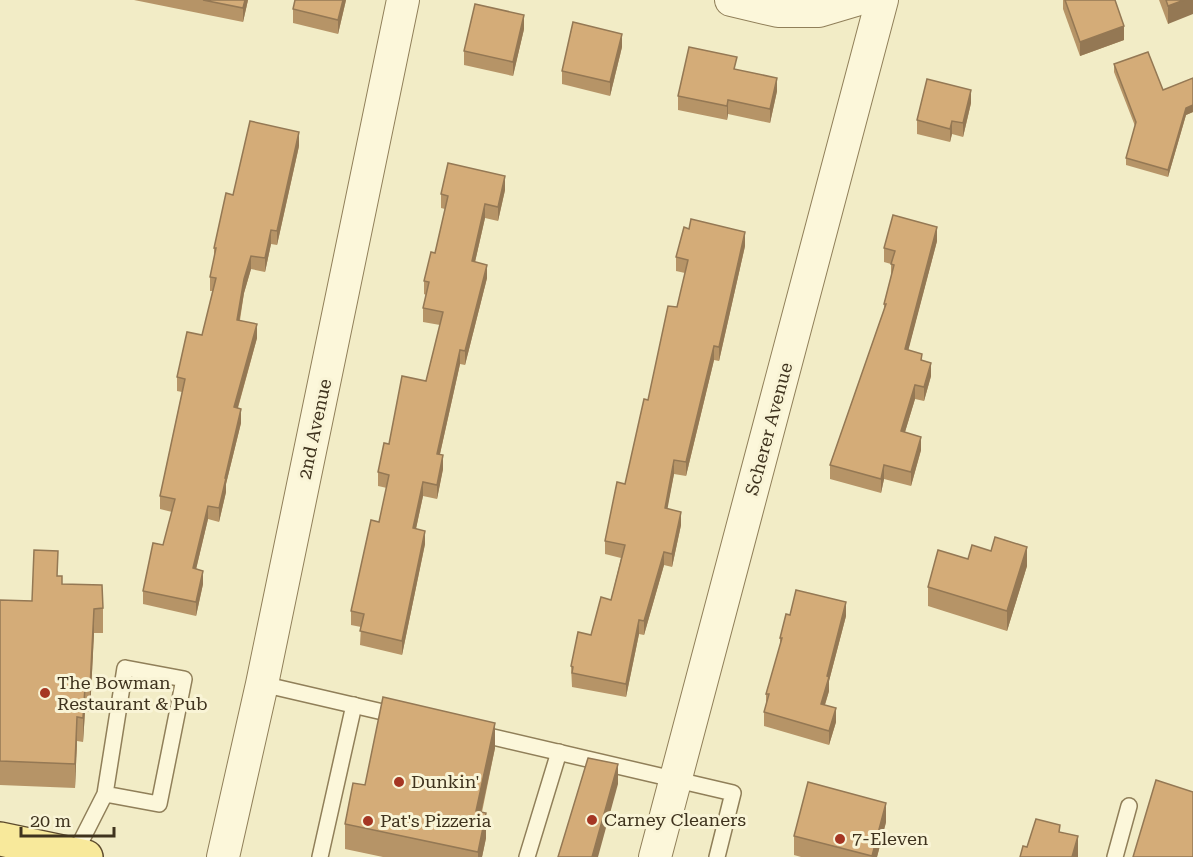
<svg xmlns="http://www.w3.org/2000/svg" width="1193" height="857" font-family="'Roboto Serif',serif">
<rect width="100%" height="100%" fill="#f2ecc6"/>
<g fill="none" stroke-linecap="round" stroke-linejoin="round">
<defs>
<g id="lane">
<path d="M262,684L400,716"/>
<path d="M476,733L733,793L717,857"/>
<path d="M73,857L105,794L125,668L184,679L159,804L105,794"/>
<path d="M320,857L354,705"/>
<path d="M527,857L559,752"/>
<path d="M1115,857L1129,806"/>
</g>
<g id="street">
<path d="M731,0L778,11H819L856,0"/>
<path d="M223,857L262,684L403,0"/>
<path d="M655,857L882,0"/>
</g>
<path id="primary" d="M0,839L86,857"/>
</defs>
<!-- lane casing -->
<use href="#lane" stroke="#907f59" stroke-width="18"/>
<!-- street casing -->
<use href="#street" stroke="#907f59" stroke-width="34"/>
<!-- primary casing -->
<use href="#primary" stroke="#5d4b2d" stroke-width="36"/>
<!-- lane -->
<use href="#lane" stroke="#fcf7da" stroke-width="15"/>
<!-- street -->
<use href="#street" stroke="#fcf7da" stroke-width="32"/>
<!-- primary -->
<use href="#primary" stroke="#f8e99b" stroke-width="33"/>
</g>
<!-- wall -->
<g fill="#b69467">
<path d="M134,0H248L243,22Z"/>
<path d="M346,0L338,34L293,23V9Z"/>
<path d="M1063,0H1115L1124,40L1080,56L1063,9Z"/>
<path d="M1159,0H1193L1168,24Z"/>
<path d="M524,29L513,76L464,65V51Z"/>
<path d="M622,47L610,96L562,84V71Z"/>
<path d="M1114,64L1163,90L1193,78V112L1186,115L1168,177L1126,165V158L1135,126L1114,72Z"/>
<path d="M737,69L777,91L770,123L728,114L727,120L678,110V96Z"/>
<path d="M971,103L963,137L952,134L950,142L917,134V120Z"/>
<path d="M299,146L277,245L271,244L265,272L251,269L244,293L240,320L257,338L238,408L241,423L226,484V492L219,522L208,519L196,569L203,584L196,616L143,604V591L163,545L172,512L160,509V496L182,392L177,391V377L202,335L213,291H210V277L214,259V248L233,195Z"/>
<path d="M505,190L498,221L485,218L475,262L487,278L465,365L460,364L440,454L443,469L437,499L423,496L416,529L425,544L402,655L360,645L361,627L351,625V611L379,522L387,488L378,486V472L389,444L426,381L440,325L423,322V308L426,295L424,294V281L435,253L445,209L441,208V194Z"/>
<path d="M937,241L908,350L922,360L931,376L924,401L915,399L905,432L921,450L911,486L884,479L881,493L830,479V465L884,310V304L891,276V264L884,262V248Z"/>
<path d="M745,246L719,361L714,360L686,476L674,474L667,508L681,525L672,567L664,565L644,635L639,634L626,697L572,687L571,666L591,635L611,600L621,558L605,554V541L625,484L648,400L677,307L685,273L676,271V257Z"/>
<path d="M968,559L1027,566L1007,631L928,606V587Z"/>
<path d="M58,576L62,584L103,608V633H94L90,712L85,711L83,742L77,741L75,788L0,785V600L32,601Z"/>
<path d="M790,615L846,616L829,681V691L825,705L836,722L829,745L764,726V712L766,705V694L780,646V638Z"/>
<path d="M495,748L482,812L486,838L482,857H383L345,849V824L365,785Z"/>
<path d="M886,822L877,857H801L794,855V836Z"/>
</g>
<!-- shaded-wall -->
<g fill="#947854">
<path d="M245,0H248L243,22V8Z"/>
<path d="M343,0H346L338,34V20Z"/>
<path d="M1184,0H1193V14L1168,24V6Z"/>
<path d="M524,15V29L513,76V62Z"/>
<path d="M1124,26V40L1080,56V42Z"/>
<path d="M622,34V47L610,96V82Z"/>
<path d="M777,78V91L770,123V109Z"/>
<path d="M971,90V103L963,137V123Z"/>
<path d="M728,100V114L727,120V106Z"/>
<path d="M1193,105V112L1186,115L1168,177V170L1186,108Z"/>
<path d="M952,121V134L950,142V129Z"/>
<path d="M299,132V146L277,245V231Z"/>
<path d="M505,176V190L498,221V207Z"/>
<path d="M485,204V218L472,275V261Z"/>
<path d="M937,227V241L905,363V349Z"/>
<path d="M271,230V244L265,272V258Z"/>
<path d="M745,232V246L719,361V347Z"/>
<path d="M251,256V269L244,293L237,334V320L244,279Z"/>
<path d="M487,265V278L465,365V351Z"/>
<path d="M257,324V338L234,421V407Z"/>
<path d="M714,346V360L686,476V462Z"/>
<path d="M460,350V364L437,467V454Z"/>
<path d="M931,363V376L924,401V387Z"/>
<path d="M915,385V399L901,445V431Z"/>
<path d="M241,409V423L226,484V492L219,522V508L225,478Z"/>
<path d="M921,437V450L911,486V472Z"/>
<path d="M443,455V469L437,499V485Z"/>
<path d="M674,460V474L665,522V508Z"/>
<path d="M884,465V479L881,493V479Z"/>
<path d="M423,482V496L413,542V528Z"/>
<path d="M208,506V519L193,582V568Z"/>
<path d="M681,512V525L672,567V554Z"/>
<path d="M425,531V544L402,655V641Z"/>
<path d="M1027,547V566L1007,631V611Z"/>
<path d="M664,552V565L644,635V621Z"/>
<path d="M203,571V584L196,616V602Z"/>
<path d="M846,602V616L829,681V691L821,717V704L827,676Z"/>
<path d="M94,609V633L90,712V687Z"/>
<path d="M639,620V634L626,697V684Z"/>
<path d="M85,687V711L83,742V718Z"/>
<path d="M836,708V722L829,745V731Z"/>
<path d="M77,717V741L75,788V764Z"/>
<path d="M495,723V748L476,836V811Z"/>
<path d="M618,764V784L598,857H592Z"/>
<path d="M886,803V822L877,857H872Z"/>
<path d="M486,813V838L482,857H478V852Z"/>
<path d="M1078,836V857H1072Z"/>
</g>
<!-- building -->
<g fill="#d4ac78" stroke="#947854" stroke-width="1.5">
<path d="M203,0H245L243,8Z"/>
<path d="M295,0H343L338,20L293,9Z"/>
<path d="M1065,0H1115L1124,26L1080,42Z"/>
<path d="M1166,0H1184L1168,6Z"/>
<path d="M475,4L524,15L513,62L464,51Z"/>
<path d="M573,22L622,34L610,82L562,71Z"/>
<path d="M689,47L737,57L734,69L777,78L770,109L728,100L727,106L678,96Z"/>
<path d="M1148,52L1163,90L1193,78V105L1186,108L1168,170L1126,158L1136,122L1114,64Z"/>
<path d="M927,79L971,90L963,123L952,121L950,129L917,120Z"/>
<path d="M250,121L299,132L277,231L271,230L265,258L251,256L244,279L237,320L257,324L234,407L241,409L225,478H226L219,508L208,506L193,568L203,571L196,602L143,591L153,543L163,545L175,499L160,496L185,379L177,377L187,332L202,335L216,278L210,277L216,248H214L226,193L233,195Z"/>
<path d="M448,163L505,176L498,207L485,204L472,261L487,265L465,351L460,350L437,454L443,455L437,485L423,482L413,528L425,531L402,641L360,631L364,614L351,611L371,520L379,522L389,475L378,472L384,443L389,444L402,376L426,381L443,312L423,308L429,282L424,281L431,252L435,253L448,196L441,194Z"/>
<path d="M893,215L937,227L905,349L922,354L921,360L931,363L924,387L915,385L901,431L921,437L911,472L884,465L881,479L830,465L886,304H884L894,265L891,264L895,251L884,248Z"/>
<path d="M691,219L745,232L719,347L714,346L686,462L674,460L665,508L681,512L672,554L664,552L644,621L639,620L626,684L572,673L573,667L571,666L578,632L591,635L601,597L611,600L625,545L605,541L617,482L625,484L644,399L648,400L668,306L677,307L688,260L676,257L684,227L689,229Z"/>
<path d="M995,537L1027,547L1007,611L928,587L938,550L968,559L972,545L991,551Z"/>
<path d="M34,550L58,551L57,576H62V584L102,585L103,608L94,609L90,687H85L83,718L77,717L75,764L0,761V600L32,601Z"/>
<path d="M796,590L846,602L827,676L829,677L821,704L836,708L829,731L764,712L769,694H766L782,638H780L786,614L790,615Z"/>
<path d="M383,697L495,723L476,811L486,813L478,852L345,824L353,783L365,785Z"/>
<path d="M588,758L618,764L592,857H558Z"/>
<path d="M1156,780L1193,792V857H1133Z"/>
<path d="M808,782L886,803L872,856L794,836Z"/>
<path d="M1036,819L1060,825L1059,832L1078,836L1072,857H1020L1023,846L1027,847Z"/>
</g>
<!-- markers -->
<g fill="#a53623" stroke="#f9f4d6" stroke-width="2">
<circle cx="45" cy="693" r="6"/>
<circle cx="399" cy="782" r="6"/>
<circle cx="592" cy="820" r="6"/>
<circle cx="368" cy="821" r="6"/>
<circle cx="840" cy="839" r="6"/>
</g>
<g text-anchor="middle" stroke-width="6" stroke-linejoin="round" paint-order="stroke">
<!-- street labels -->
<g font-size="18" fill="#3f331e" stroke="#f9f4d6">
<text transform="translate(315 429) rotate(-78)" y="6">2nd Avenue</text>
<text transform="translate(769 429) rotate(-75)" y="6">Scherer Avenue</text>
</g>
<!-- poi labels -->
<g font-size="18" fill="#3f331e" stroke="#f9f4d6" text-anchor="start">
<text x="57" y="689">The Bowman<tspan x="57" dy="21">Restaurant &amp; Pub</tspan></text>
<text x="411" y="788">Dunkin'</text>
<text x="604" y="826">Carney Cleaners</text>
<text x="380" y="827">Pat's Pizzeria</text>
<text x="852" y="845">7-Eleven</text>
</g>
</g>
<!-- scale -->
<path d="M21 827v9h93v-9" fill="none" stroke="#3f331e" stroke-width="3"/>
<text x="30" y="827" font-size="18" fill="#3f331e" stroke="#f9f4d6" stroke-width="4.5" paint-order="stroke">20 m</text>
</svg>
